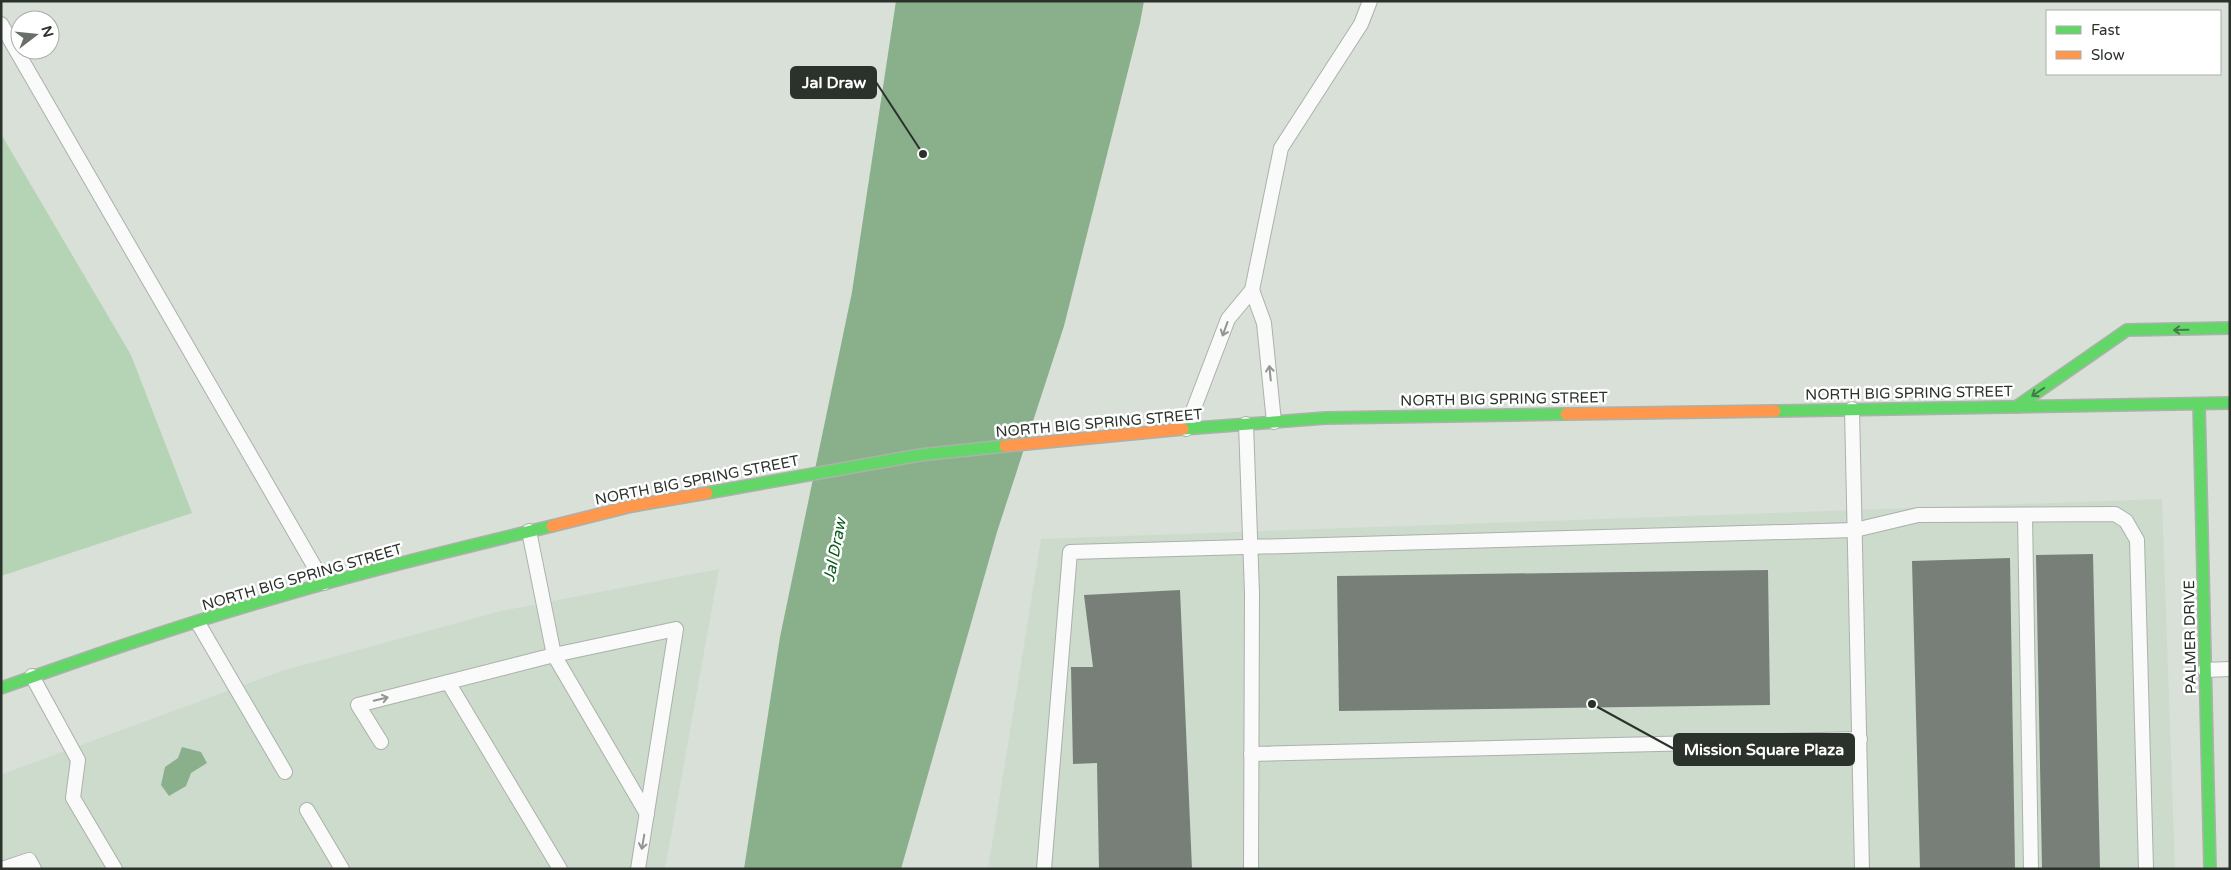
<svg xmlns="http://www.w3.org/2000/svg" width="2231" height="870" font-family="'Varela Round',sans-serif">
<rect width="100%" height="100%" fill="#d8e0d8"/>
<!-- built -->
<g fill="#ccdbcc">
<path d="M2162,499L2175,869H988L1041,539Z"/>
<path d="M719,569L665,869H1V775L16,769L282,671L501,611Z"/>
</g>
<!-- green -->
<path fill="#b5d4b6" d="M1,134L131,355L192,513L1,576Z"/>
<!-- water -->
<g fill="#89b08b">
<path d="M896,1H1144L1140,23L1064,326L997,532L901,869H744L780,637L852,292Z"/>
<path d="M182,747L201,752L207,763L191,773L186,786L169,796L161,785L165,767L178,758Z"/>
</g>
<!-- building -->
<g fill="#787f79">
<path d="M2093,554L2100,869H2042L2036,555Z"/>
<path d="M2010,558L2015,869H1920L1912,561Z"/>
<path d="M1768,570L1770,705L1339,711L1337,576Z"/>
<path d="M1180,590L1192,869H1099L1097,763L1073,764L1071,667H1093L1084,595Z"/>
</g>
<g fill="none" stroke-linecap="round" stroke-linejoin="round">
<defs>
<g id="lane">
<path d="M1,24L324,583"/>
<path d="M1252,290L1264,323L1274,422"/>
<path d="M1852,409L1862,869"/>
<path d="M1246,424L1252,593L1251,869"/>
<path d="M1186,429L1228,319L1252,290L1281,148L1361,24L1370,1"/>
<path d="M2025,515L2031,869"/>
<path d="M529,531L554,655L647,814"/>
<path d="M198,623L285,772"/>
<path d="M2205,670L2230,669"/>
<path d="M32,676L78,760L73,798L115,869"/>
<path d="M448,682L560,869"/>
<path d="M381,742L358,705L554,655L676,629L638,869"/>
<path d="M1251,754L1860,739"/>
<path d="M307,810L342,869"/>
<path d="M2,869L29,860L34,869"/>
<path d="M1044,869L1070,552L1855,530L1918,515L2115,514L2126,521L2137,540L2146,869"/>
</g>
<g id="fast">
<path d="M2199,404L2210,869"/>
<path d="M2016,407L2127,330L2230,328"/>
<path d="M1775,411L2230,403"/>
<path d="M1183,429L1326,418L1566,414"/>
<path d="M707,493L920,455L1005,446"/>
<path d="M1,688C89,657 177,626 267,600C361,572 457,549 552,526"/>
</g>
<g id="slow">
<path d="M1566,414L1775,411"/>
<path d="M1005,446L1183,429"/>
<path d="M552,526L632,506L707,493"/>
</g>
</defs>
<!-- lane casing -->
<use href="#lane" stroke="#abb1ab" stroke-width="16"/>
<!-- fast casing -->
<use href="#fast" stroke="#abb1ab" stroke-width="14"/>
<!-- slow casing -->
<use href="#slow" stroke="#abb1ab" stroke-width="14"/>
<!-- lane -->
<use href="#lane" stroke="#f9faf9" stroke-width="14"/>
<!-- fast -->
<use href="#fast" stroke="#63d668" stroke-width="11"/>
<!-- slow -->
<use href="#slow" stroke="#ff974d" stroke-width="11"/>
</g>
<!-- one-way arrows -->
<defs><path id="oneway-shaft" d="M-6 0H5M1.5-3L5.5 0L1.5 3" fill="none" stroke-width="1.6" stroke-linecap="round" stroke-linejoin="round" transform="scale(1.25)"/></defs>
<g stroke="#929692">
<use href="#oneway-shaft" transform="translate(1225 329) rotate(110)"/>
<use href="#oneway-shaft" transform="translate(1270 373) rotate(-96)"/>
<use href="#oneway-shaft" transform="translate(381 699) rotate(-14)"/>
<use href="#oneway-shaft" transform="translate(643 842) rotate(100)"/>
</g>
<g stroke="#447b46">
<use href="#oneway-shaft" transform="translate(2181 330) rotate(179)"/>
<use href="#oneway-shaft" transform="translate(2038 392) rotate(146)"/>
</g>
<g text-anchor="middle" stroke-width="5" stroke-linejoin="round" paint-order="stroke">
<!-- street labels -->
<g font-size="15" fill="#2b312b" stroke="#fff">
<text transform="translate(1909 393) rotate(-1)" y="5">NORTH BIG SPRING STREET</text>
<text transform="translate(1504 399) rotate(-1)" y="5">NORTH BIG SPRING STREET</text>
<text transform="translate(1099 423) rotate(-5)" y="5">NORTH BIG SPRING STREET</text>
<text transform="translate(697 480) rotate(-11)" y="5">NORTH BIG SPRING STREET</text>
<text transform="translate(302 577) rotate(-16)" y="5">NORTH BIG SPRING STREET</text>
<text transform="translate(2190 637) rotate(-91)" y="5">PALMER DRIVE</text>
</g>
<!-- water labels -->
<g font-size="16" font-style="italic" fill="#065b1a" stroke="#fff">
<text transform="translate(834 550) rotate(-79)" y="6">Jal Draw</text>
</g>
</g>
<!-- callouts -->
<path fill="none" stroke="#2b312b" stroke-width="2" d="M923 154L876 82M1592 704L1674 749"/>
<g fill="#2b312b" stroke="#fff" stroke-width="2">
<circle cx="923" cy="154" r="5"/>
<circle cx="1592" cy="704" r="5"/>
</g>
<g fill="#2b312b" stroke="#2b312b" stroke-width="2">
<rect x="791" y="67" width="85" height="31" rx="5"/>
<rect x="1674" y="734" width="180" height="31" rx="5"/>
</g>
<g font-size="16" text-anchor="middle" font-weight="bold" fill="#fff">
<text x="834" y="88">Jal Draw</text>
<text x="1764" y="755">Mission Square Plaza</text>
</g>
<!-- border -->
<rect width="2231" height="870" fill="none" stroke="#2b312b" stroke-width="5"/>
<!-- legend -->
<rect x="2046" y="10" width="175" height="65" fill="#ffffff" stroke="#aaadaa"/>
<rect x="2056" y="26" width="25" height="8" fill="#63d668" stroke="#aaadaa"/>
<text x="2091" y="35" font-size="15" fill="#2b312b">Fast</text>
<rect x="2056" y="51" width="25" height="8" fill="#ff974d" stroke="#aaadaa"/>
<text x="2091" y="60" font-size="15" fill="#2b312b">Slow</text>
<!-- north arrow -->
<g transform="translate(35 35) rotate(74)"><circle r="24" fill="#ffffff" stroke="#aaadaa"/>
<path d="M0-4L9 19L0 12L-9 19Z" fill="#686e68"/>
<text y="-8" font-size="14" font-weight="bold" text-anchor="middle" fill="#2b312b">N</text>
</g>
</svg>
